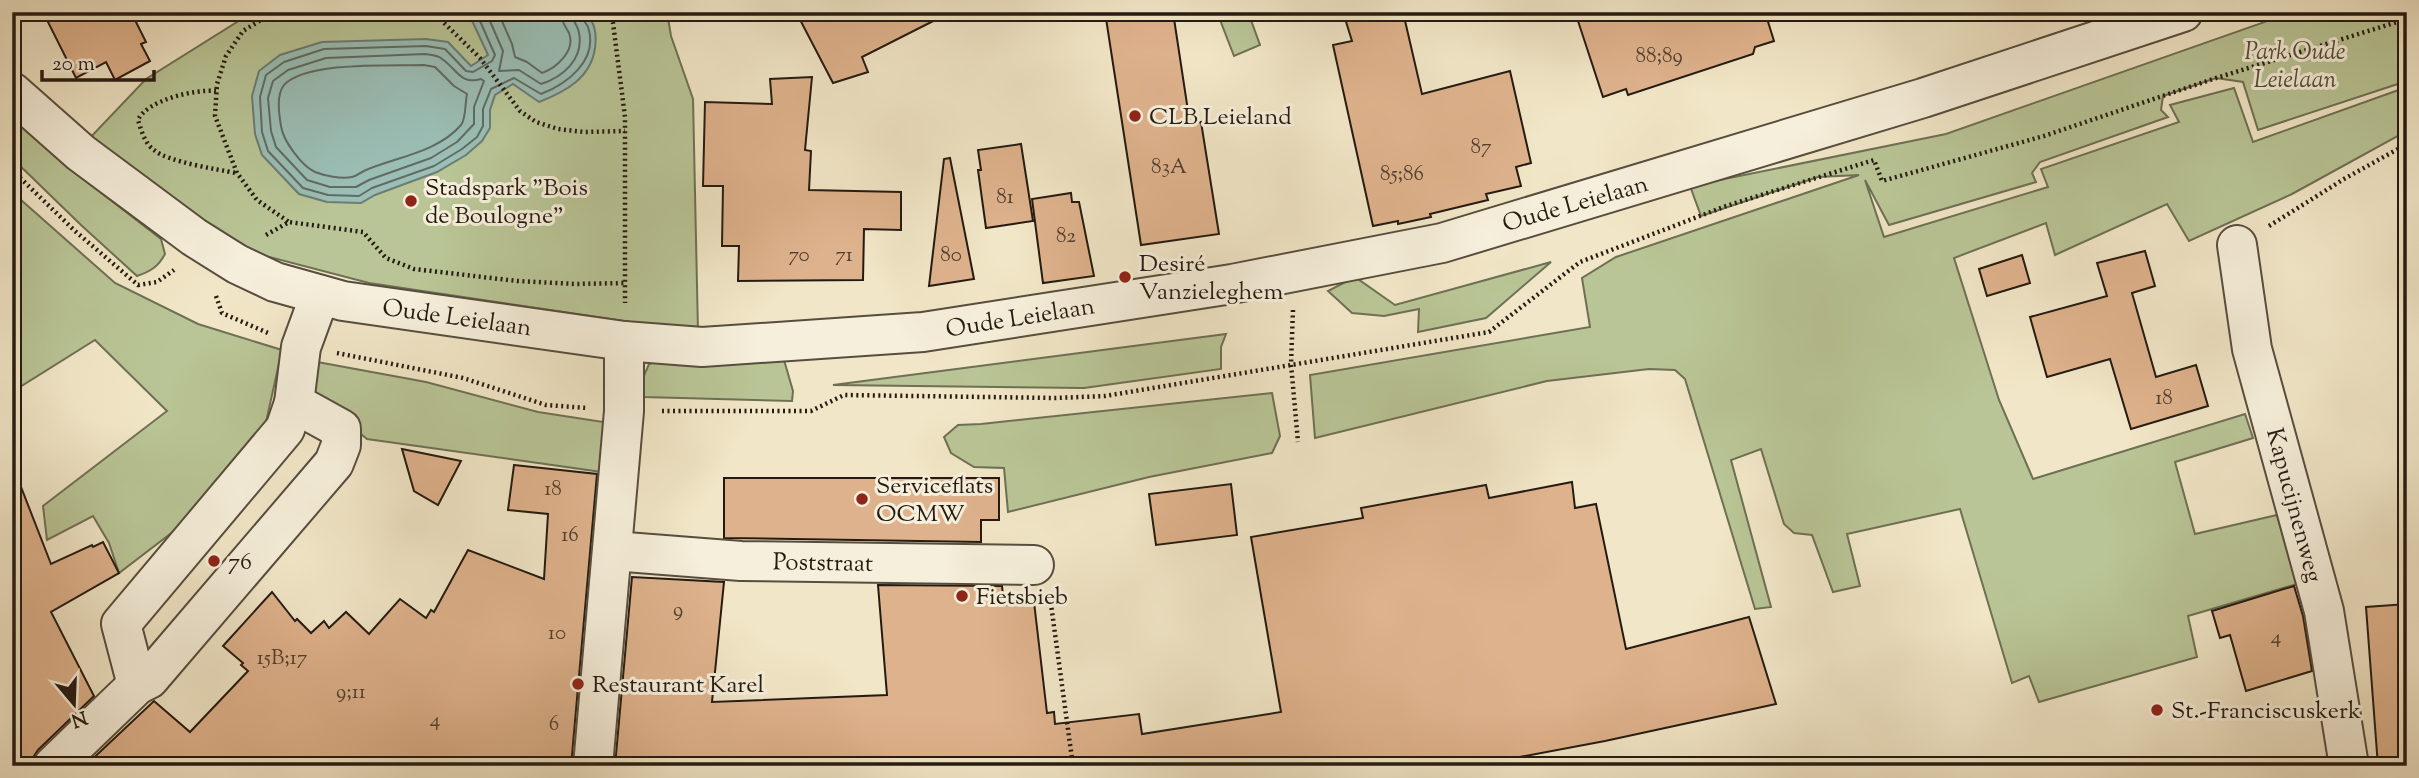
<svg xmlns="http://www.w3.org/2000/svg" width="2419" height="778" font-family="'Sorts Mill Goudy',serif">
<rect width="100%" height="100%" fill="#f1e6c7"/>
<filter id="stains"><feTurbulence type="fractalNoise" baseFrequency=".00286" numOctaves="4"/><feColorMatrix values="0 0 0 0 .2 0 0 0 0 .09 0 0 0 0 .02 0 0 0 .5 -.17"/></filter>
<radialGradient id="worn" r=".72"><stop offset=".6" stop-color="#630" stop-opacity="0"/><stop offset="1" stop-color="#630" stop-opacity=".3"/></radialGradient>
<!-- green -->
<g fill="#b9c596" stroke="#6e7054" stroke-width="2">
<path d="M253,12H667L671,36L693,99L698,332L369,283L254,253L85,143L146,79Z"/>
<path d="M1217,12H1248L1260,45L1234,56Z"/>
<path d="M2293,12H2407V81L2258,130L2243,82L2216,78L2163,96L2161,110L2168,117L2040,162L2032,173L2036,182L1889,225L1865,180L1884,237L2048,187L2041,169L2179,122L2170,105L2234,88L2253,142L2407,87V131L2292,194L2189,241L2167,204L2055,255L2046,223L1954,258L1999,400L2033,479L2245,414L2253,438L2175,462L2195,534L2277,515L2297,584L2188,616L2197,657L2039,702L2029,676L2012,683L1960,509L1847,534L1860,586L1833,592L1812,535L1794,533L1784,524L1761,449L1731,460L1771,607L1755,609L1685,379L1675,370L1649,369L1547,381L1315,438L1310,375L1590,327L1582,278L1616,257L1859,175L1818,177L1701,216L1690,186L1946,134Z"/>
<path d="M12,115L73,171L161,239L165,254C158,267 151,271 137,276L81,225L12,158Z"/>
<path d="M12,192L115,283L198,324L282,350L266,422L174,531L119,573L109,543L93,516L47,540L43,506L167,411L95,340L15,390L12,384Z"/>
<path d="M1551,262L1486,318L1418,332L1419,309L1384,316L1352,313L1328,291L1355,277L1395,305Z"/>
<path d="M1226,334L1221,347V369L1084,388L833,385Z"/>
<path d="M667,358L784,360L793,391L792,401L644,397L643,378L649,364Z"/>
<path d="M312,361L426,382L538,412L610,423L609,473L367,439L306,388Z"/>
<path d="M1272,393L1280,436L1272,453L1149,477L1008,512L1004,468L974,467L951,453L944,437L958,425L981,424Z"/>
</g>
<!-- water -->
<path fill="#9bbfb6" stroke="#6b7d74" stroke-width="2" d="M468,12H585C595,23 597,33 595,48C591,78 565,92 539,102L513,84L495,95L490,110V128L482,141L466,155L437,172L375,195L361,203L327,202L299,194L262,155L255,134L252,96L259,71L280,55L322,42L426,39L448,42L471,66L488,55Z"/>
<g fill="none" stroke-linecap="round" stroke-linejoin="round">
<!-- shore -->
<g stroke="#606c64" stroke-width="2">
<path d="M476,12L495,55L492,61L473,72L466,71L445,49L426,46L324,49L284,62L266,75L260,97L262,132L268,151L303,188L328,195L359,196L372,188L434,166L462,149L477,137L483,126V109L491,89L514,78L541,94C567,84 599,60 588,27C585,21 581,19 580,12"/>
<path d="M486,12L503,51L499,71L519,70L541,84C563,77 584,59 579,33C578,25 572,21 571,12"/>
<path d="M498,12L512,44L515,57L527,62L542,73C556,68 576,51 569,33C565,25 561,22 561,12"/>
<path d="M425,54C431,55 438,55 442,59C457,69 460,85 481,79L484,81L474,107V124L457,142L431,158L369,180L356,187H330L307,180L276,147L271,131L268,98L273,81L288,70L326,58Z"/>
<path d="M424,65L435,67L454,86L467,94C465,103 466,119 461,125C438,152 397,157 366,170C361,172 357,176 352,177C341,179 325,176 315,172C302,166 283,141 281,126C279,114 276,95 284,85C307,61 392,66 424,65Z"/>
</g>
</g>
<!-- building -->
<g fill="#deb28c" stroke="#241a11" stroke-width="2">
<path d="M43,12H131L146,42L141,44L150,61L115,80L106,62L76,78Z"/>
<path d="M796,12H951L862,57L868,72L833,83Z"/>
<path d="M1105,12H1173L1190,124L1201,122L1219,234L1141,245Z"/>
<path d="M1343,12H1403L1422,94L1510,71L1531,163L1516,167L1521,186L1486,194L1488,200L1430,214L1431,217L1398,224V221L1373,226L1333,45L1352,41Z"/>
<path d="M1606,12H1765L1774,41L1755,47L1753,54L1628,95L1626,89L1603,97L1578,21Z"/>
<path d="M812,77L805,150L811,151L809,190L901,192V230L864,229L863,280L738,281L739,246H722L723,186H703L705,102L772,104L770,79Z"/>
<path d="M1021,144L1033,221L986,228L978,170H981L978,150Z"/>
<path d="M950,158L974,279L929,286L944,159Z"/>
<path d="M1071,193L1072,202H1079L1094,276L1043,283L1032,199Z"/>
<path d="M2145,251L2155,286L2132,293L2156,377L2196,365L2208,406L2131,429L2110,359L2047,377L2030,317L2107,296L2097,263Z"/>
<path d="M2022,255L2030,283L1987,296L1979,269Z"/>
<path d="M402,449L461,461L438,505L414,491Z"/>
<path d="M514,465L597,474L571,766H85L154,701L190,732L248,671L241,665L243,663L223,646L272,592L295,621L297,619L311,633L324,621L329,628L346,612L369,634L400,599L426,618L431,610L434,612L468,550L544,579L548,514L508,510Z"/>
<path d="M12,469H14L51,564L92,545L93,547L103,542L119,573L51,612L94,696L38,750L32,759V766H12Z"/>
<path d="M724,478H999V520H981V542L724,538Z"/>
<path d="M1572,482L1575,508L1596,504L1626,649L1749,617L1776,704L1605,741L1472,766H615L632,577L724,582L712,702L887,695L878,585L1002,586L1004,605L1034,602L1047,713L1054,712L1055,724L1139,714L1142,734L1281,712L1251,537L1363,518L1361,508L1486,485L1489,498Z"/>
<path d="M1231,484L1237,535L1156,545L1149,494Z"/>
<path d="M2294,586L2303,616L2312,671L2246,691L2230,635L2220,638L2212,611Z"/>
<path d="M2407,604V766H2378L2366,607Z"/>
</g>
<g fill="none" stroke-linecap="round" stroke-linejoin="round">
<defs>
<g id="minor">
<path d="M12,92L81,153L194,237L237,264L275,282L343,301L624,341L702,347L923,332L1232,284L1442,243L1923,98L2183,12"/>
<path d="M2237,245L2252,349L2324,611L2349,766"/>
<path d="M613,551L741,561L1034,565"/>
<path d="M137,685L121,624L285,429L294,403"/>
<path d="M53,766L137,685L149,679L334,463L341,445V429L294,403L301,347L320,295"/>
<path d="M593,766L624,411V341"/>
</g>
</defs>
<!-- minor casing -->
<use href="#minor" stroke="#574d3e" stroke-width="42"/>
<!-- path -->
<g stroke="#241a11" stroke-width="4.5" stroke-dasharray="2 3.5" stroke-linecap="butt">
<path d="M274,12L243,31L226,56L217,84L215,116L237,173L257,200L289,222"/>
<path d="M408,12L440,19L480,58L520,111L536,122L558,129L584,132L625,131"/>
<path d="M439,12L440,19"/>
<path d="M608,12L613,23L625,117V303"/>
<path d="M216,91C195,89 147,100 138,120C141,130 145,144 154,150C168,162 216,169 236,173"/>
<path d="M12,170L75,231L138,285L157,282L174,270"/>
<path d="M2269,226L2344,179L2407,144"/>
<path d="M266,235L289,222L363,232L386,258L414,269L517,281L576,284L625,283"/>
<path d="M216,296L222,313L268,333"/>
<path d="M1293,310L1291,364L1298,442"/>
<path d="M337,353L463,378L546,405L587,408"/>
<path d="M662,411H811L844,395L1056,398L1105,396L1489,332L1580,262L1726,206L1874,160L1882,181L2044,136L2216,78L2407,19"/>
<path d="M1050,597L1073,766"/>
</g>
<!-- minor -->
<use href="#minor" stroke="#f6efdb" stroke-width="38"/>
</g>
<!-- markers -->
<g fill="#8f2418" stroke="#f6efdb" stroke-width="2.5">
<circle cx="1135" cy="116" r="7"/>
<circle cx="411" cy="201" r="7"/>
<circle cx="1125" cy="277" r="7"/>
<circle cx="862" cy="499" r="7"/>
<circle cx="214" cy="561" r="7"/>
<circle cx="962" cy="596" r="7"/>
<circle cx="578" cy="684" r="7"/>
<circle cx="2157" cy="710" r="7"/>
</g>
<g text-anchor="middle" stroke-width="6" stroke-linejoin="round" paint-order="stroke">
<!-- number labels -->
<g font-size="21" fill="#524030">
<text x="1659" y="62">88;89</text>
<text x="1481" y="153">87</text>
<text x="1169" y="173">83A</text>
<text x="1402" y="180">85;86</text>
<text x="1005" y="203">81</text>
<text x="1066" y="242">82</text>
<text x="799" y="261">70</text>
<text x="844" y="261">71</text>
<text x="951" y="261">80</text>
<text x="2164" y="404">18</text>
<text x="553" y="495">18</text>
<text x="570" y="541">16</text>
<text x="678" y="616">9</text>
<text x="557" y="639">10</text>
<text x="2276" y="643">4</text>
<text x="282" y="664">15B;17</text>
<text x="351" y="698">9;11</text>
<text x="435" y="726">4</text>
<text x="554" y="730">6</text>
</g>
<!-- park labels -->
<g font-size="24" font-style="italic" fill="#514d39" stroke="#f6efdb">
<text x="2295" y="59">Park Oude<tspan x="2295" dy="28">Leielaan</tspan></text>
</g>
<!-- poi labels -->
<g font-size="24" fill="#241a11" stroke="#f6efdb" text-anchor="start">
<text x="1149" y="124">CLB Leieland</text>
<text x="425" y="195">Stadspark "Bois<tspan x="425" dy="28">de Boulogne"</tspan></text>
<text x="1139" y="271">Desiré<tspan x="1139" dy="28">Vanzieleghem</tspan></text>
<text x="876" y="493">Serviceflats<tspan x="876" dy="28">OCMW</tspan></text>
<text x="228" y="569">76</text>
<text x="976" y="604">Fietsbieb</text>
<text x="592" y="692">Restaurant Karel</text>
<text x="2171" y="718">St.-Franciscuskerk</text>
</g>
<!-- street labels -->
<g font-size="24" fill="#241a11" stroke="#f6efdb">
<text transform="translate(1575 203) rotate(-16)" y="8">Oude Leielaan</text>
<text transform="translate(457 317) rotate(8)" y="8">Oude Leielaan</text>
<text transform="translate(1020 317) rotate(-9)" y="8">Oude Leielaan</text>
<text transform="translate(2295 505) rotate(75)" y="8">Kapucijnenweg</text>
<text transform="translate(823 562) rotate(1)" y="8">Poststraat</text>
</g>
</g>
<!-- margin -->
<rect width="2419" height="778" fill="none" stroke="#f1e6c7" stroke-width="42"/>
<rect x="14" y="14" width="2391" height="750" fill="none" stroke="#241a11" stroke-width="3.5"/>
<rect x="21" y="21" width="2377" height="736" fill="none" stroke="#241a11" stroke-width="2"/>
<!-- north arrow -->
<g transform="translate(74 704) rotate(161)" stroke="#f6efdb" stroke-width="5" paint-order="stroke">
<path d="M0-5L12 26L0 18L-12 26Z" fill="#241a11"/>
<text y="-10" font-size="19" font-weight="bold" text-anchor="middle" fill="#241a11">N</text>
</g>
<!-- scale -->
<path d="M42 70v10h112v-10" fill="none" stroke="#241a11" stroke-width="3.5"/>
<text x="52" y="70" font-size="21" fill="#241a11" stroke="#f6efdb" stroke-width="5" paint-order="stroke">20 m</text>
<rect width="100%" height="100%" filter="url(#stains)"/>
<rect width="100%" height="100%" fill="url(#worn)"/>
</svg>
